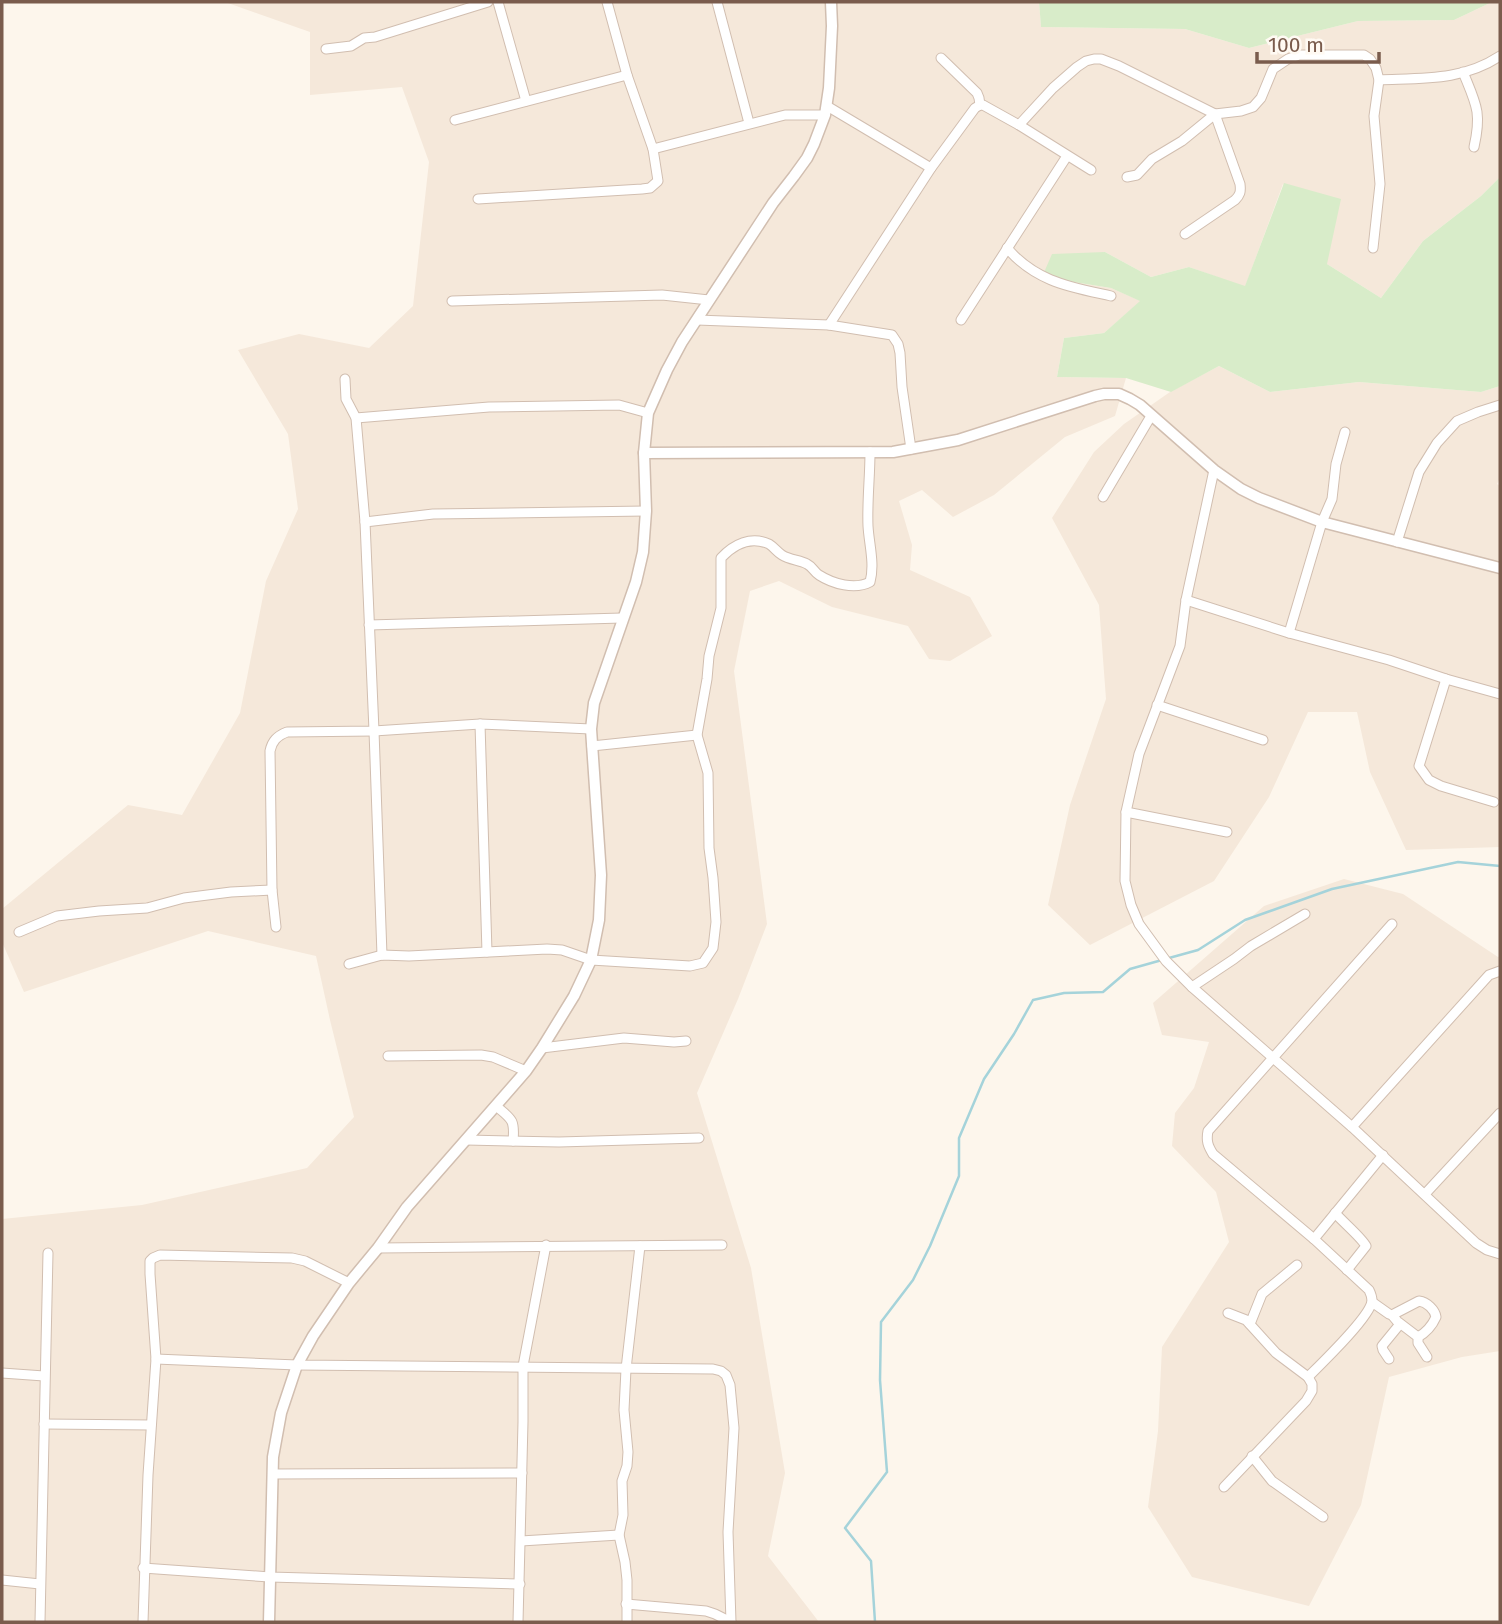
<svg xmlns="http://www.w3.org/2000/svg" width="1502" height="1624" font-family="'Fira Sans',sans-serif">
<rect width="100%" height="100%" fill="#fdf6ec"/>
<!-- residential -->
<g fill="#f5e8da">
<path d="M225,2H1039L1041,27L1185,29L1249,48L1358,21L1454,20L1492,2H1500V177L1481,196L1423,241L1381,298L1327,264L1283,184L1245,287L1189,267L1151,277L1105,252L1042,277L1111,288L1141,301L1104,333L1064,338L1057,377L1126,378L1115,416L1065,437L994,495L953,517L922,490L899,501L912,545L910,570L970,597L992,636L950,661L929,659L908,626L832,607L779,581L750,591L734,671L767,924L738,999L697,1093L751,1268L785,1473L768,1556L819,1622H2V1219L142,1205L307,1168L354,1117L330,1020L316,956L208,931L24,992L2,942V909L128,805L182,815L240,713L266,581L298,509L288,434L238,350L299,334L369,348L413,306L429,162L402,87L310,95V32Z"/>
<path d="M1219,366L1270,392L1359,382L1481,392L1500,386V478L1497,484L1500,486V847L1406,850L1370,772L1357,712H1308L1269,797L1214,881L1090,945L1048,905L1070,805L1106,699L1099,605L1052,518L1094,452L1124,424L1170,392Z"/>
<path d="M1344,879L1403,894L1498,957L1500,956V1351L1462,1357L1389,1377L1361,1505L1309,1606L1192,1577L1148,1507L1158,1431L1162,1347L1229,1242L1216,1192L1172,1146L1175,1113L1194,1088L1209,1042L1162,1035L1153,1003L1264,906Z"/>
</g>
<!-- grass -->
<g fill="#d8ecc9">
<path d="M1039,2H1492L1454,20L1358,21L1249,48L1185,29L1041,27Z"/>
<path d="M1500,177V386L1481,392L1359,382L1270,392L1219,366L1171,392L1126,378L1057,377L1064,338L1104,333L1140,301L1111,288L1042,277L1052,254L1105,252L1151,277L1189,267L1245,286L1284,183L1341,199L1327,264L1381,298L1423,241L1481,196Z"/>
</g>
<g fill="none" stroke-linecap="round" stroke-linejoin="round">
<!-- stream -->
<g stroke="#a5d3da" stroke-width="2.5">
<path d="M1169,958L1198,950L1245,920L1332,889L1458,862L1500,866"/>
<path d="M875,1622L871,1561L845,1528L887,1472L880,1380L881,1322L913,1280L930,1246L959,1176V1138L984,1079L1014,1034L1033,1000L1064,993L1103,992L1130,969L1162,960"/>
</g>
<defs>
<g id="minor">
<path d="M498,2L526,101"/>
<path d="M717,2L749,123"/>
<path d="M326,49L351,46L364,38L375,37L488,2"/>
<path d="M941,58L977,93L979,98L980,105"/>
<path d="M1463,72C1476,104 1482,112 1474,147"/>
<path d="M1379,80C1423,78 1462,81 1500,56"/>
<path d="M980,105H983L1019,125L1091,170"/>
<path d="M827,106L931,168"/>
<path d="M455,120L627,75"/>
<path d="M1019,125L1053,88L1077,67L1086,61L1094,59H1101L1119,66L1215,114L1240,184C1241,192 1240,195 1235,200L1185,234"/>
<path d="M653,149L785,115H825"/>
<path d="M1127,177L1137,175L1152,159L1182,141L1215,114L1241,111L1253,107L1261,98L1273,69L1288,59L1299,55H1364L1370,59L1376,68L1379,80L1374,116L1380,184L1373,248"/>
<path d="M478,199L642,189L650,188L658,181L653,149L627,75L607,2"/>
<path d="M1007,248C1036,282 1071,287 1111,296"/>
<path d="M452,301L662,295L709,300"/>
<path d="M697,320L829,325L892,335L898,344L900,353L902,387L911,449"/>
<path d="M961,320L1067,156"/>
<path d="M829,325L931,168L975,108L980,105"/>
<path d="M345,379L346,399L356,418L365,522L374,731L382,955"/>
<path d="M356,418L489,407L619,405L648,413"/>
<path d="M1214,470L1186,600L1180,646L1139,754L1126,812L1125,881L1131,905L1139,924L1166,961L1192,987L1352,1127L1476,1243L1487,1250L1500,1254"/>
<path d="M1103,497L1151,416"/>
<path d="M365,522L433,514L646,511"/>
<path d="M1397,542L1419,472L1437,443L1457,421L1478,412L1500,405"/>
<path d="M1186,600L1289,633L1389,660L1446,679L1500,694"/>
<path d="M369,625L622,618"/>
<path d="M1289,633L1322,522L1332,499L1336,464L1345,432"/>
<path d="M1446,679L1419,766L1429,780L1441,786L1494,802"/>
<path d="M1157,705L1263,740"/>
<path d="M592,746L697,735"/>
<path d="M1126,812L1227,832"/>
<path d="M276,927L272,890L270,751C272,741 277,736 287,732L374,731L480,724"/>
<path d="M19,932L57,916L99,911L147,908L184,898L231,892L272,890"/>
<path d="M487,952L480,724L591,729"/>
<path d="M349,964L382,955L409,956L547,949L562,950L591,960L690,966L703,963L713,948L716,922L713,878L709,848L708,773L697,735L707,679L709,656L721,608V558C734,544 751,536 769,544C774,547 777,552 782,555C790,560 800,560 807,564C813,567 814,572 819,575C833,584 855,590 870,582C875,564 869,544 868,526C867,501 870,477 870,452"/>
<path d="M1192,987L1234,959L1251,946L1305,914"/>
<path d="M542,1048L624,1038L674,1042L686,1041"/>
<path d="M388,1056L481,1055L493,1057L526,1071"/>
<path d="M496,1106C512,1119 515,1120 513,1141"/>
<path d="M1352,1127L1489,975L1500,971"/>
<path d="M466,1140L559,1142L699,1138"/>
<path d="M1425,1194L1500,1113"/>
<path d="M1335,1213C1343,1222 1362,1238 1366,1246L1347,1270"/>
<path d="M1314,1239L1383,1155"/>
<path d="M378,1248L722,1245"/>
<path d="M1372,1302L1389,1314L1392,1315L1397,1321L1418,1337V1343L1427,1357"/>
<path d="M1392,1315L1419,1301C1427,1302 1435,1310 1436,1317C1432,1326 1427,1332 1418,1337"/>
<path d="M1250,1324L1262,1294L1297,1265"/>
<path d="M156,1359L297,1365L713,1369L721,1371L726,1375L730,1385L734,1428L728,1532L731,1622"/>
<path d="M1389,1359L1383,1350L1382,1346L1400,1324"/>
<path d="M2,1373L44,1376"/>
<path d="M1308,1377C1321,1364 1370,1317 1372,1301C1372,1296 1371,1294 1369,1290L1314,1239L1213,1154C1208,1146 1206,1141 1208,1131L1392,924"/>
<path d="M44,1424L151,1425"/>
<path d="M1252,1456L1272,1481L1323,1517"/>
<path d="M273,1474L522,1473"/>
<path d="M1224,1487L1306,1401L1312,1391V1384L1308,1377L1276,1353L1246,1320L1228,1313"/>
<path d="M521,1541L619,1535"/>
<path d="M143,1568L270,1577L520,1584"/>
<path d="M2,1580L40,1584"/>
<path d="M626,1604L706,1611L715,1614L731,1622"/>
<path d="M40,1622L48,1253"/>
<path d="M143,1622L148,1475L156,1359L150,1274V1261L153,1258L160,1255L292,1258L305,1261L349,1283"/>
<path d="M518,1622L523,1422V1366L546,1245"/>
<path d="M627,1622V1580L625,1562L619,1535L623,1515L622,1481L627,1466L628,1452L624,1410L626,1369L640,1246"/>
</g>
<g id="tertiary">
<path d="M644,453L893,452L958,440L1095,396L1104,394H1119L1130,399L1140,405L1214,470L1241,489L1259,498L1322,522L1500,568"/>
<path d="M269,1622L273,1457L281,1413L297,1365L313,1336L349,1283L378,1248L407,1207L526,1071L542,1048L574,996L591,960L599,920L601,875L591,729L594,703L636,582L643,552L646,511L644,453L648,413L667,370L682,342L773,203L794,176L807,158L814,144L825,115L829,88L832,26L831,2"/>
</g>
</defs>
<!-- minor casing -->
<use href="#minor" stroke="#d1beb0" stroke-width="11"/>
<!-- tertiary casing -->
<use href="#tertiary" stroke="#d1beb0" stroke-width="13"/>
<!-- minor -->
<use href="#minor" stroke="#fff" stroke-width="9"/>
<!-- tertiary -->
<use href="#tertiary" stroke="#fff" stroke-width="10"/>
</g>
<!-- border -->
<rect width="1502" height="1624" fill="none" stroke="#7a5c4d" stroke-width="7"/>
<!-- scale -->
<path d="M1257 52v10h122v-10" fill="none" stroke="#7a5c4d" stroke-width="3.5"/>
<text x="1268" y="52" font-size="21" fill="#7a5c4d" stroke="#fffaf3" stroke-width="5" paint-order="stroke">100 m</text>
</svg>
